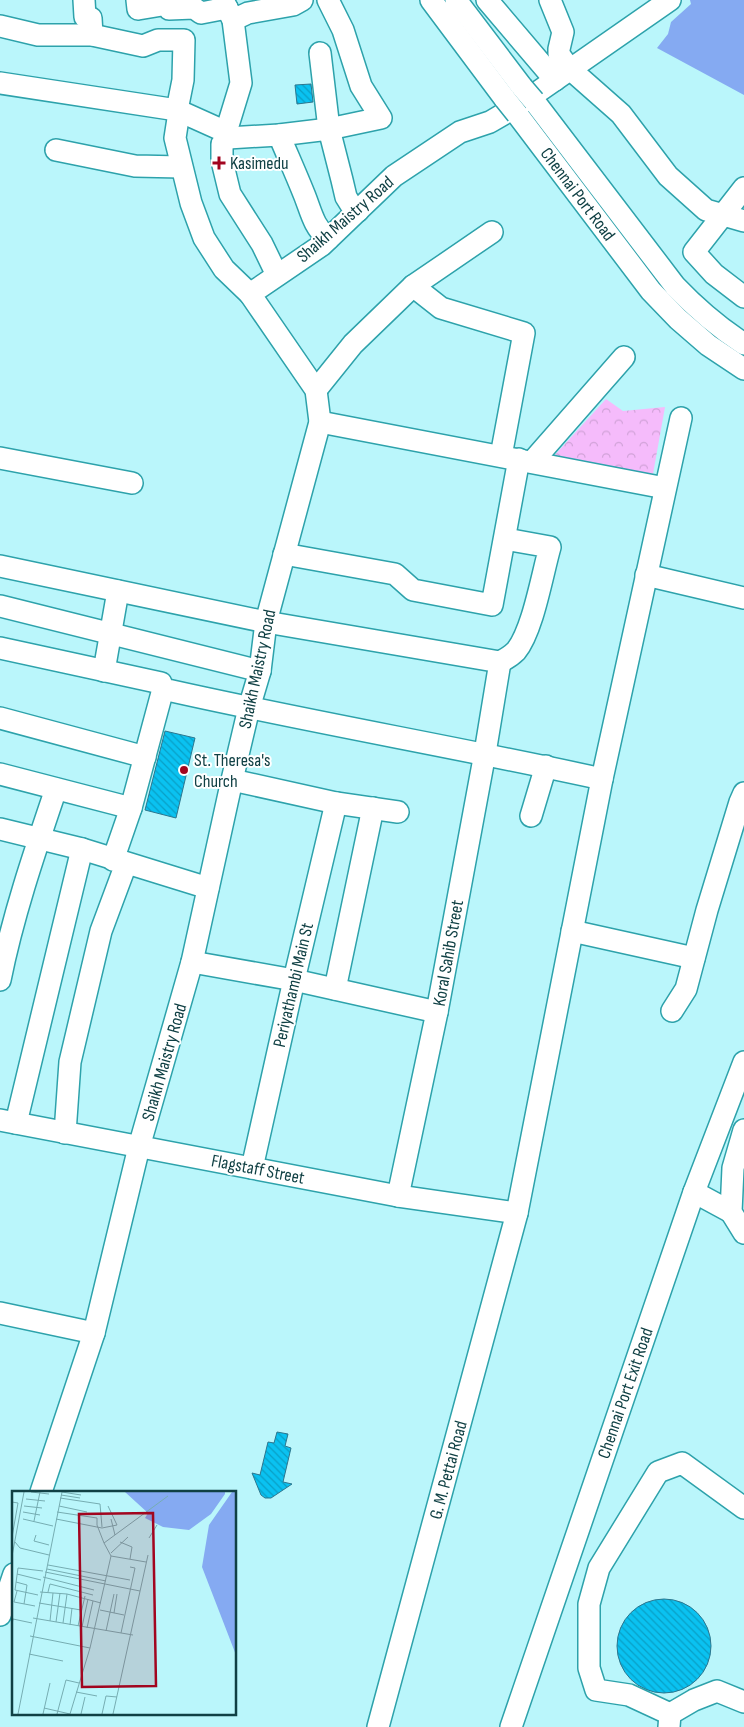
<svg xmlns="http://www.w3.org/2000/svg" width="744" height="1727" font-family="'Sofia Sans Condensed',sans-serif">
<defs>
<pattern id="park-crowns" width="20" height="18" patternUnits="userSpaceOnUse" patternTransform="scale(1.25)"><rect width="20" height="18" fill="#f5bbfb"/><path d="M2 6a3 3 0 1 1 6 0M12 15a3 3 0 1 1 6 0" fill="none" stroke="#d1a2d8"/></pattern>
<pattern id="building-back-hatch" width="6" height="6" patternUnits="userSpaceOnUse" patternTransform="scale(1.25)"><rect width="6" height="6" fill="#0ac2f1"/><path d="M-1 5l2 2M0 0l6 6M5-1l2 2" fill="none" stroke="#099fc5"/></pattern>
</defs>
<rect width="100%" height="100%" fill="#baf6fb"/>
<!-- park -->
<path fill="url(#park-crowns)" d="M606,399L623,411L665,407L653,474L553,457Z"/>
<!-- water -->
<path fill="#85aaf2" d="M690,0H744V95L657,48L668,34L671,22L691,4Z"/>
<!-- building -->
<g fill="url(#building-back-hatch)" stroke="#2d768e">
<path d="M311,84L313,102L297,104L295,85Z"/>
<path d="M165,731L195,738L176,818L145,810Z"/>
<path d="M277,1432L288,1434L285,1446L291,1448L283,1482L292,1484L271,1498H265L261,1495L252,1473L260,1475L268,1442L274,1443Z"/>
<circle cx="664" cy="1646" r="47"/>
</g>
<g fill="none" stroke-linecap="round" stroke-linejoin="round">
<defs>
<g id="minor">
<path d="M84,0L85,17L91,18L92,35"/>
<path d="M137,0L138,9L168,4L169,9L194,8L201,13L227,8"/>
<path d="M223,0L233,20L241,83L226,132"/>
<path d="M431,0L505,99"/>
<path d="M456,0L522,87"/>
<path d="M487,0L555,80"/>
<path d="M550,0L563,32L559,49V54L563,60L570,69L621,114L668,176L706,210L744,221"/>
<path d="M233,20L248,13L293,5L302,0"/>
<path d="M0,26L38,35H92L143,46L158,40H184L183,80L177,110"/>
<path d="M320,53L329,129L342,180L346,197L351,205L358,211"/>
<path d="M0,83L177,110L226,132L228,138L279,135L329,129L381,118L361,86L343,30L328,0"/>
<path d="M534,101L675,286C696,308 718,327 744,344"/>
<path d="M179,112L175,138L191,203L204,238L224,269L250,294"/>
<path d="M517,114L651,291L678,319L708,345L744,369"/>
<path d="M279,135C287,154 296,174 304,194C311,211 313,226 328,239"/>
<path d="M228,138L222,144V161L230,194L262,244L277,275"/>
<path d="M56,150L135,166L181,167"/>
<path d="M744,188L694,252L714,274L744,297"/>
<path d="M413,286L441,308L524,333L501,456"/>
<path d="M316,390L353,344L413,286L492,232"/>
<path d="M320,422L665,488"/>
<path d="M0,458L132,483"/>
<path d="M532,462L624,357"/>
<path d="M284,554L395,574L413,590L492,605L519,459"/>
<path d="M0,566L266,622L500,662C506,659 511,656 516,651C533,630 542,575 550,547L505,539"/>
<path d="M646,575L744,598"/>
<path d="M0,606L260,671"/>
<path d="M0,648L161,683L163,689C309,722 456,747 602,779"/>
<path d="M104,671L118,591"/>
<path d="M0,718L145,757"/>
<path d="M0,774L131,808"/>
<path d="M232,780L336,803L398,812"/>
<path d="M531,816L546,766"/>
<path d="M0,829L82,849L208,888"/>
<path d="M113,860L131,808L163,689"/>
<path d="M572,931L694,958"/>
<path d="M192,962L294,980L437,1012"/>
<path d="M0,980C13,915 35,851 56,789"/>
<path d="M335,989L373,808"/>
<path d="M672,1011L686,989L707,910L740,802L744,793"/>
<path d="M0,1120L398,1196L517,1213"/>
<path d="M16,1123L82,849"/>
<path d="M744,1130L733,1168L731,1212L744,1233"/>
<path d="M65,1133L70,1062L101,931L126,864"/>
<path d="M252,1168L294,980L336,803"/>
<path d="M694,1192L731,1212"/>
<path d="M398,1196L437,1012L485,753L500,662"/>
<path d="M0,1313L94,1333"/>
<path d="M41,1492L94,1333L139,1147L192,962L232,780L249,708L260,671L266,622L320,422L316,390L250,294L322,245L394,176L460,132L490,122L519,105L670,0"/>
<path d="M0,1615L14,1574"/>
<path d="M670,1714L629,1695L596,1690L589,1668V1604L599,1568L658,1472L682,1463L744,1508"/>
<path d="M378,1727L517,1213L602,779L681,418"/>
<path d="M511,1727L694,1192L744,1062"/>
<path d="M669,1727L670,1714L694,1700L717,1691L744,1702"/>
</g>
</defs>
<!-- minor casing -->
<use href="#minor" stroke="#2da2ab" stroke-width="24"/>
<!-- minor -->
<use href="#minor" stroke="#fff" stroke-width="21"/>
<defs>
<g id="minor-bridge">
<path d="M522,87L534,101"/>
<path d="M505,99L517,114"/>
</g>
</defs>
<!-- minor-bridge casing -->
<use href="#minor-bridge" stroke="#2da2ab" stroke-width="24" stroke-linecap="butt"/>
<!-- minor-bridge -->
<use href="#minor-bridge" stroke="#fff" stroke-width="21"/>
</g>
<!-- markers -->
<g fill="#a2051f" stroke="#fff" stroke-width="2">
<path d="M216.5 155.5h5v5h5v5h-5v5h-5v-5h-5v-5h5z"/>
<circle cx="184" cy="770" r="5"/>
</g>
<g text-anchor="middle" stroke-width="4" stroke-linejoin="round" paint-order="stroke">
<!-- poi labels -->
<g font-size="18" fill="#104044" stroke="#fff" text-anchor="start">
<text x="230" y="169">Kasimedu</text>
<text x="194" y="766">St. Theresa's<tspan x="194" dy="21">Church</tspan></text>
</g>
<!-- street labels -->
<g font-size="18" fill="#104044" stroke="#fff">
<text transform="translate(578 194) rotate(53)" y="6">Chennai Port Road</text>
<text transform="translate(345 219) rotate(-41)" y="6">Shaikh Maistry Road</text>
<text transform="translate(257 669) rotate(-78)" y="6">Shaikh Maistry Road</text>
<text transform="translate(448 953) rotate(-80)" y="6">Koral Sahib Street</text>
<text transform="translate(293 985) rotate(-77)" y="6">Periyathambi Main St</text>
<text transform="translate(164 1062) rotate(-74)" y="6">Shaikh Maistry Road</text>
<text transform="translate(258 1169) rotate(11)" y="6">Flagstaff Street</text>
<text transform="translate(625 1393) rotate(-71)" y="6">Chennai Port Exit Road</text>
<text transform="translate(448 1470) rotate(-75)" y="6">G. M. Pettai Road</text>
</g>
</g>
<!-- overview -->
<g transform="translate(12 1491)">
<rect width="224" height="224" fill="#baf6fb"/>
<path d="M113,1H213V3L199,23L177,39L151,36L133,27L136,22ZM220,1H224V164L190,76L197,34Z" fill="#85aaf2"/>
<path fill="none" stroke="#76adb2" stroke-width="1" d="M19,1L37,3M50,1L69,4M49,4L68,7M48,7L88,13L90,36M14,8L33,10M0,11L6,12L0,46M12,15L30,17M47,15L75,21M11,21L28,24M45,21L85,27V34M11,28L41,35M44,28L90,37L105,34L96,15M99,28L103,44M22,30L28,1M85,34L92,52M24,44L22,50L37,54M137,47L145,34M3,51L8,57L37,64M108,51L120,56L118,68M99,62L116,46M0,65L12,1M99,65L134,71M36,74L118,89M35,78L94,90M33,81L128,100M5,83L29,89M31,86L82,99M4,91L15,94L12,113M5,100L2,111L23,115M28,101L55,103L89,112M36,101L38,93L81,104M26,104L3,99L6,77L31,80M27,112L69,119M88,119L112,124M102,122L105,103M21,127L121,144M38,130L41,102M44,131L48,102M51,132L55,103M0,134L1,128L20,132M58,134L60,117M66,135L73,105M70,136L76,108M75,137L81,110M94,140L102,103M109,142L123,77L118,76M18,145L78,157M17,163L51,170M64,201L85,205M32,217L58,223M6,223L50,1M31,223L38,192M45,223L54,189L67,192M58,223L78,157L99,65L92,52L156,5M69,223L73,206M90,223L94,205L105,206M101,223L136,64"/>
<path fill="#a2051f" fill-opacity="0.15" stroke="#a2051f" stroke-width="2.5" d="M141,22L144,195L70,196L67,23Z"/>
<rect width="224" height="224" fill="none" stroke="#104044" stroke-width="2.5"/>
</g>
</svg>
